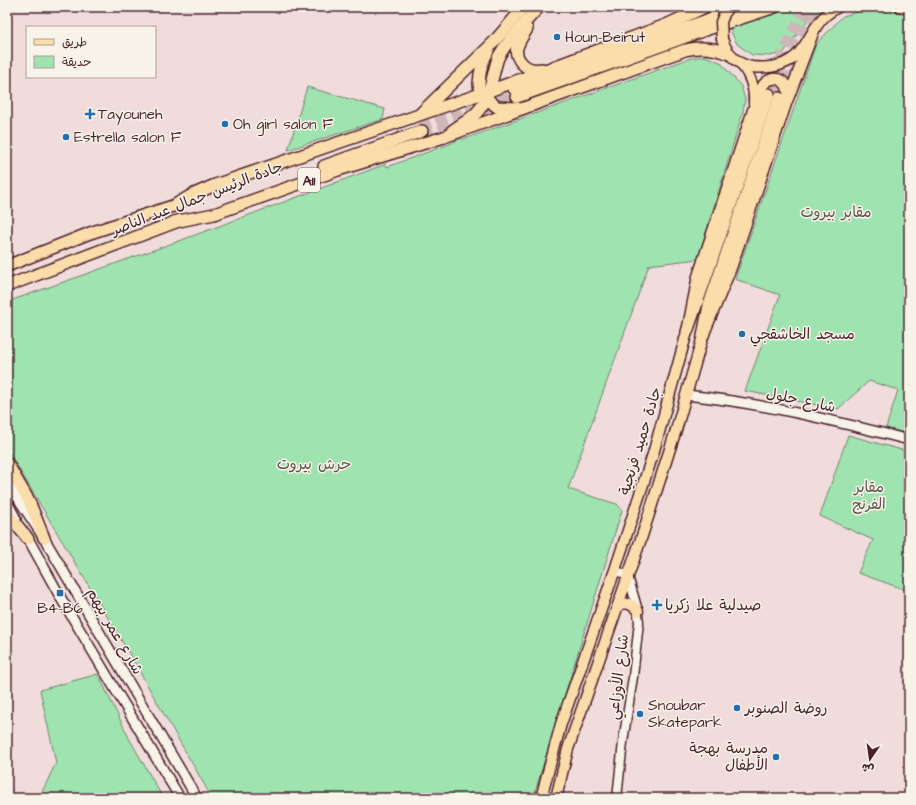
<svg xmlns="http://www.w3.org/2000/svg" width="916" height="805" font-family="'Architects Daughter','Playpen Sans Arabic',sans-serif">
<rect width="100%" height="100%" fill="#f0dcdb"/>
<filter id="ink" filterUnits="userSpaceOnUse"><feTurbulence type="fractalNoise" baseFrequency=".025" numOctaves="2"/><feDisplacementMap in="SourceGraphic" scale="8" xChannelSelector="R" yChannelSelector="G"/><feConvolveMatrix kernelMatrix="1 2 1 2 8 2 1 2 1" color-interpolation-filters="sRGB"/></filter>
<g filter="url(#ink)">
<!-- green -->
<g fill="#9fe4b0" stroke="#74826e">
<path d="M783,7H823L808,20L784,52L771,56L752,55L737,44L731,32V25Z"/>
<path d="M875,7H883L909,13V434L886,428L898,390L869,381L838,409L745,391L780,295L735,279L816,44L843,16Z"/>
<path d="M705,56L720,62L741,86L745,99L743,112L698,259L649,265L568,489L617,504L622,510L533,798H212L126,648L7,449V302L179,241L386,164L387,167L452,143L459,139H464L691,58Z"/>
<path d="M307,87L385,109L383,119L288,150Z"/>
<path d="M848,435L909,452V591L858,573L873,540L820,516Z"/>
<path d="M98,674L130,740L163,798H39L56,763L40,690Z"/>
</g>
<g fill="none" stroke-linecap="round" stroke-linejoin="round">
<!-- trunk-tunnel -->
<g stroke="#cfb6b8" stroke-width="11" stroke-dasharray="11 5.5" stroke-linecap="butt">
<path d="M769,94L784,52L806,7"/>
<path d="M779,98L794,55L817,7"/>
<path d="M419,124L514,89"/>
<path d="M422,131L517,97"/>
</g>
<defs>
<path id="tertiary" d="M615,570L628,576L637,607L639,622L633,677L623,742L617,798"/>
<g id="secondary">
<path d="M686,395C762,403 836,421 909,440"/>
<path d="M7,479L21,503L44,538L197,798"/>
<path d="M7,502L16,519"/>
<path d="M25,533L62,600L180,798"/>
</g>
<g id="primary">
<path d="M900,7H909"/>
<path d="M722,39C727,54 736,64 752,67C771,69 791,65 802,49C810,39 814,27 823,18C827,13 833,10 838,7"/>
<path d="M741,64C750,75 755,88 754,103"/>
<path d="M618,605C626,602 632,603 638,611"/>
<path d="M541,798L561,724L615,570L653,454L687,332L698,276L754,107C757,99 759,88 766,82C778,73 790,84 788,96"/>
<path d="M556,798L568,749L642,536L676,430L703,336L731,268L786,104L815,28"/>
</g>
<g id="trunk">
<path d="M527,29C524,34 520,39 518,45C513,55 522,67 532,69C536,70 539,69 542,69"/>
<path d="M488,51L482,64L480,74L479,84L480,91L486,98L497,107L517,108"/>
<path d="M514,89L744,7"/>
<path d="M517,97L705,30L775,7"/>
<path d="M421,113L493,43L524,7"/>
<path d="M452,131C461,124 472,119 479,110C491,96 492,75 498,58C504,44 528,19 539,7"/>
<path d="M324,166L422,131"/>
<path d="M173,206L192,195L215,185L489,91L666,25L705,7"/>
<path d="M174,222L214,214L338,170L444,137L685,50C701,46 714,48 730,54"/>
<path d="M7,266L90,233L179,204"/>
<path d="M7,286L181,220"/>
<path d="M687,332L769,94"/>
<path d="M703,336L709,305L779,98"/>
<path d="M7,463L29,501L44,538"/>
<path d="M7,513L28,539"/>
</g>
</defs>
<!-- tertiary casing -->
<use href="#tertiary" stroke="#4a1f2b" stroke-width="11"/>
<!-- secondary casing -->
<use href="#secondary" stroke="#4a1f2b" stroke-width="12"/>
<!-- primary casing -->
<use href="#primary" stroke="#4a1f2b" stroke-width="13"/>
<!-- trunk casing -->
<use href="#trunk" stroke="#4a1f2b" stroke-width="14"/>
<!-- tertiary -->
<use href="#tertiary" stroke="#f7f3e8" stroke-width="8"/>
<!-- secondary -->
<use href="#secondary" stroke="#f7f3e8" stroke-width="9"/>
<!-- primary -->
<use href="#primary" stroke="#fbddab" stroke-width="10"/>
<!-- trunk -->
<use href="#trunk" stroke="#fbddab" stroke-width="11"/>
<defs>
<path id="primary-bridge" d="M722,39L721,22L727,7"/>
</defs>
<!-- primary-bridge casing -->
<use href="#primary-bridge" stroke="#4a1f2b" stroke-width="13" stroke-linecap="butt"/>
<!-- primary-bridge -->
<use href="#primary-bridge" stroke="#fbddab" stroke-width="10"/>
</g>
</g>
<!-- markers -->
<g fill="#1f6fb2" stroke="#f7f3e8" stroke-width="1.5">
<circle cx="557" cy="37" r="4"/>
<path d="M88 108h4v4h4v4h-4v4h-4v-4h-4v-4h4z"/>
<circle cx="225" cy="124" r="4"/>
<circle cx="66" cy="137" r="4"/>
<circle cx="742" cy="334" r="4"/>
<rect x="56" y="589" width="8" height="8" rx="2"/>
<path d="M655 599h4v4h4v4h-4v4h-4v-4h-4v-4h4z"/>
<circle cx="737" cy="708" r="4"/>
<circle cx="640" cy="714" r="4"/>
<circle cx="776" cy="757" r="4"/>
</g>
<g text-anchor="middle" stroke-width="3" stroke-linejoin="round" paint-order="stroke">
<!-- shield labels -->
<rect fill="#f7f3e8" stroke="#7e5f64" stroke-width="1" x="298" y="168" width="22" height="24" rx="3"/>
<g font-size="14" font-weight="bold" fill="#4a1f2b">
<text x="309" y="185">A11</text>
</g>
<!-- poi labels -->
<g font-size="15" fill="#4a1f2b" stroke="#f7f3e8" text-anchor="start">
<text x="565" y="42">Houn-Beirut</text>
<text x="98" y="119">Tayouneh</text>
<text x="233" y="129">Oh girl salon F</text>
<text x="74" y="142">Estrella salon F</text>
<text x="750" y="339">مسجد الخاشقجي</text>
<text x="665" y="610">صيدلية علا زكريا</text>
<text x="60" y="613" text-anchor="middle">B4-B6</text>
<text x="648" y="710">Snoubar<tspan x="648" dy="17">Skatepark</tspan></text>
<text x="745" y="713">روضة الصنوبر</text>
<text x="768" y="753" text-anchor="end">مدرسة بهجة<tspan x="768" dy="17">الأطفال</tspan></text>
</g>
<!-- street labels -->
<g font-size="15" fill="#4a1f2b" stroke="#f7f3e8">
<text transform="translate(197 198) rotate(-21)" y="5">جادة الرئيس جمال عبد الناصر</text>
<text transform="translate(801 400) rotate(12)" y="5">شارع جلول</text>
<text transform="translate(640 441) rotate(-73)" y="5">جادة حميد فرنجية</text>
<text transform="translate(115 631) rotate(60)" y="5">شارع عمر بيهم</text>
<text transform="translate(618 677) rotate(-83)" y="5">شارع الأوزاعي</text>
</g>
<!-- park labels -->
<g font-size="15" fill="#5f504c" stroke="#f7f3e8">
<text x="836" y="217">مقابر بيروت</text>
<text x="314" y="469">حرش بيروت</text>
<text x="869" y="492">مقابر<tspan x="869" dy="17">الفرنج</tspan></text>
</g>
</g>
<!-- margin -->
<rect width="916" height="805" fill="none" stroke="#f7f3e8" stroke-width="24"/>
<rect x="12" y="12" width="892" height="781" fill="none" stroke="#4a1f2b" stroke-width="1.5" filter="url(#ink)"/>
<!-- legend -->
<rect x="26" y="26" width="130" height="52" fill="#f7f3e8" stroke="#b29e9c"/>
<rect x="34" y="39" width="20" height="6" fill="#fbddab" stroke="#b29e9c"/>
<text x="62" y="46" font-size="12" fill="#4a1f2b">طريق</text>
<rect x="34" y="56" width="20" height="12" fill="#9fe4b0" stroke="#b29e9c"/>
<text x="62" y="66" font-size="12" fill="#4a1f2b">حديقة</text>
<!-- north arrow -->
<g transform="translate(870 759) rotate(193)" stroke="#f7f3e8" stroke-width="3" paint-order="stroke">
<path d="M0-3L7 15L0 10L-7 15Z" fill="#4a1f2b"/>
<text y="-6" font-size="11" font-weight="bold" text-anchor="middle" fill="#4a1f2b">ش</text>
</g>
</svg>
